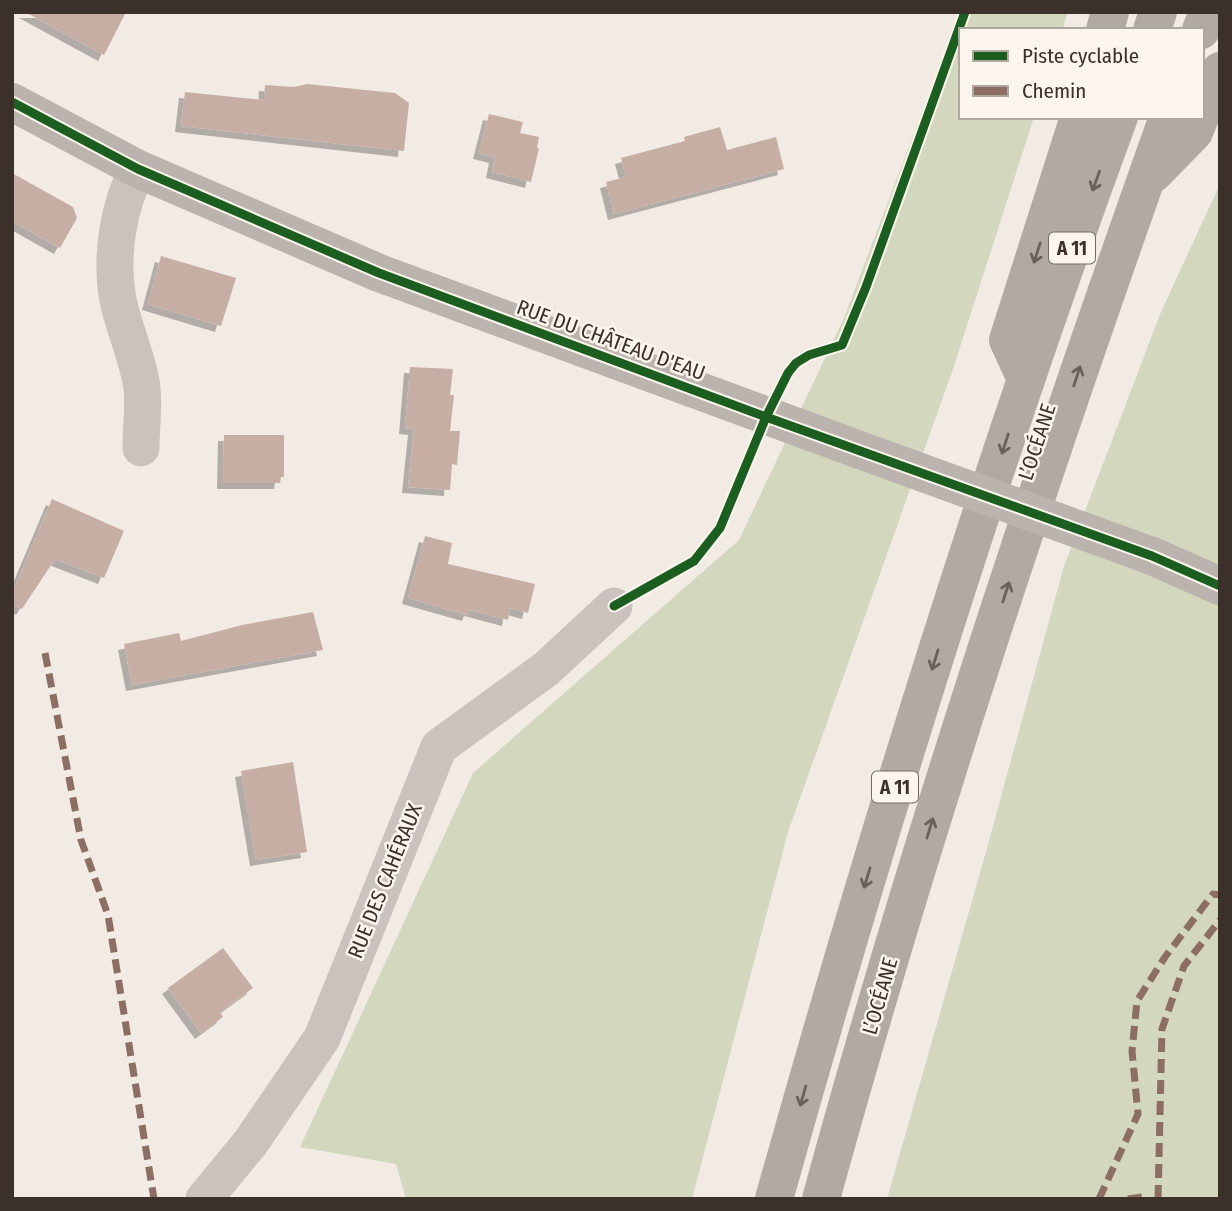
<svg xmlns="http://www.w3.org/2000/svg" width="1232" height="1211" font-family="'Fira Sans Condensed',sans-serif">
<defs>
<filter id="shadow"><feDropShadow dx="-6" dy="6" stdDeviation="0" flood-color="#0004"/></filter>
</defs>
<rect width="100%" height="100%" fill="#f1ebe4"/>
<!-- green -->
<g fill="#d2d7bd">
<path d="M960,12H1068L1062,30H961V117H1034L953,369L788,832L692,1199H406L396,1164L300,1147L473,773L739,540L844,318Z"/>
<path d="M1220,184V1199H887L984,859L1064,566L1161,312Z"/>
</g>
<!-- building -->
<g fill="#c6aea4" filter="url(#shadow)">
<path d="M25,12H126L104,55Z"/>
<path d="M307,84L395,93L409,103L404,151L181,126L185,92L264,100L265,85L294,87Z"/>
<path d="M489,114L523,122L520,133L539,137L537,148H539L531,182L492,172L495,157L479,153Z"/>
<path d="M720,127L727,150L776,137L784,169L614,214L606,182L626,177L621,158L685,141L684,137Z"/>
<path d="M12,173L73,207L77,218L60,248L12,221Z"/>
<path d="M161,256L236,278L221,326L148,304Z"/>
<path d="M410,367L453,369L450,395H454L450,431H460L457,465L452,464L450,490L408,487L414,429L405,428Z"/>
<path d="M224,435H284V477H281L280,483H223Z"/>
<path d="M52,499L124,531L104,578L55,559L22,609L12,604V594Z"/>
<path d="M425,536L452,543L448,564L535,584L528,613L510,608L508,620L470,610L468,615L408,598Z"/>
<path d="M313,612L323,650L132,685L124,644L179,633L181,641L242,625Z"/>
<path d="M293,762L307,852L256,860L241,771Z"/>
<path d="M223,948L253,988L220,1012L223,1017L201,1033L168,988Z"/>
</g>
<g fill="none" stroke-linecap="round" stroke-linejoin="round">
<!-- street -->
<g stroke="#cac3bd" stroke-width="37">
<path d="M138,169C118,205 110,258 118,300C124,329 138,358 142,388C144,407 141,428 141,448"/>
<path d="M204,1199L251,1142L322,1038L439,747L546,669L614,606"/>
</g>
<!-- secondary -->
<g stroke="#bbb3ad" stroke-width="38">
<path d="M12,102L138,169L379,273L857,449"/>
<path d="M1152,556L1220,586"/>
</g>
<!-- highway -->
<g stroke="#b0aaa3" stroke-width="38">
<path d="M1105,30L1110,12"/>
<path d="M1152,30L1158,12"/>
<path d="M1201,30L1208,12"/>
<path d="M1202,112L1220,71"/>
<path d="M1154,173L1194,132L1200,117"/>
<path d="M1026,379L1008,340L1079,117"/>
<path d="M774,1199C876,835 988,472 1119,117"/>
<path d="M821,1199C921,834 1041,474 1168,117"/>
</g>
<!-- secondary-bridge -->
<path stroke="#bbb3ad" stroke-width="38" d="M857,449L1152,556"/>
<!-- quiet -->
<g stroke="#8d6e63" stroke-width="7" stroke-dasharray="14 7" stroke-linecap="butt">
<path d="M45,653L81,840L108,915L154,1199"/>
<path d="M1099,1199L1138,1114L1132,1051L1137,1001L1165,957L1213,894L1220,895"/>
<path d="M1128,1199L1142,1197L1144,1199"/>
<path d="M1158,1199L1162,1029L1184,966L1220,920"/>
</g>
<defs>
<g id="cycleway">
<path d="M12,102L138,169L379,273L766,417L1152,556L1220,586"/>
<path d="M614,606L694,561L720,528L766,417L788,373L796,363L809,355L842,345L866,287L965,12"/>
</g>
</defs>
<!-- cycleway casing -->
<use href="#cycleway" stroke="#fcf5ed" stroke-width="13"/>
<!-- cycleway -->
<use href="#cycleway" stroke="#1b5e20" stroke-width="9"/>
</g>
<!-- one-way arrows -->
<defs><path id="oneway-shaft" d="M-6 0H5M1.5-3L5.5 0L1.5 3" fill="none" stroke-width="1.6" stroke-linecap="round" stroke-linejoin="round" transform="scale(1.75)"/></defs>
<g stroke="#6a615a">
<use href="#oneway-shaft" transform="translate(1096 181) rotate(110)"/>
<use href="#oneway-shaft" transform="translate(1037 253) rotate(108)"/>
<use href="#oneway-shaft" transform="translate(1077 376) rotate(-72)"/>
<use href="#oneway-shaft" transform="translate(1005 444) rotate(108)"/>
<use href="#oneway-shaft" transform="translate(1006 592) rotate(-72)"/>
<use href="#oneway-shaft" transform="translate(935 660) rotate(107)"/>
<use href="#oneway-shaft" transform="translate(930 828) rotate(-73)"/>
<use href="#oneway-shaft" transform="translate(867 878) rotate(107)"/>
<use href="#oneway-shaft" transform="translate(803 1096) rotate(106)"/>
</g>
<g text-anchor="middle" stroke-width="5" stroke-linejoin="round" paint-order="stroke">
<!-- shield labels -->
<g fill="#fcf5ed" stroke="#766b64" stroke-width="2">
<rect x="1049" y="232.5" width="46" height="31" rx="5"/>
<rect x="872" y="771.5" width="46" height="31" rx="5"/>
</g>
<g font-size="19" font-weight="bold" fill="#3c302a">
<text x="1072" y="255">A 11</text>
<text x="895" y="794">A 11</text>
</g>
<!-- street labels -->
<g font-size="21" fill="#3c302a" stroke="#fcf5ed">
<text transform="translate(611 340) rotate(20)" y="7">RUE DU CHÂTEAU D'EAU</text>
<text transform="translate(1037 442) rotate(-72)" y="7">L’OCÉANE</text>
<text transform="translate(385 881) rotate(-68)" y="7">RUE DES CAHÉRAUX</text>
<text transform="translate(880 996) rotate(-74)" y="7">L’OCÉANE</text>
</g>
</g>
<!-- border -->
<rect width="1232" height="1211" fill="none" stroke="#3c302a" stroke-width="28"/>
<!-- legend -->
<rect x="959" y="28" width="245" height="91" fill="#fcf5ed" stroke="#afa69f" stroke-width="2"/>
<rect x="973" y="51" width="35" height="10" fill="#1b5e20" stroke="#afa69f" stroke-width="2"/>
<text x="1022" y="63" font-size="21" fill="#3c302a">Piste cyclable</text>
<rect x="973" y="86" width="35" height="10" fill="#8d6e63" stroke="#afa69f" stroke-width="2"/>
<text x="1022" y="98" font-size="21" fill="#3c302a">Chemin</text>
</svg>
